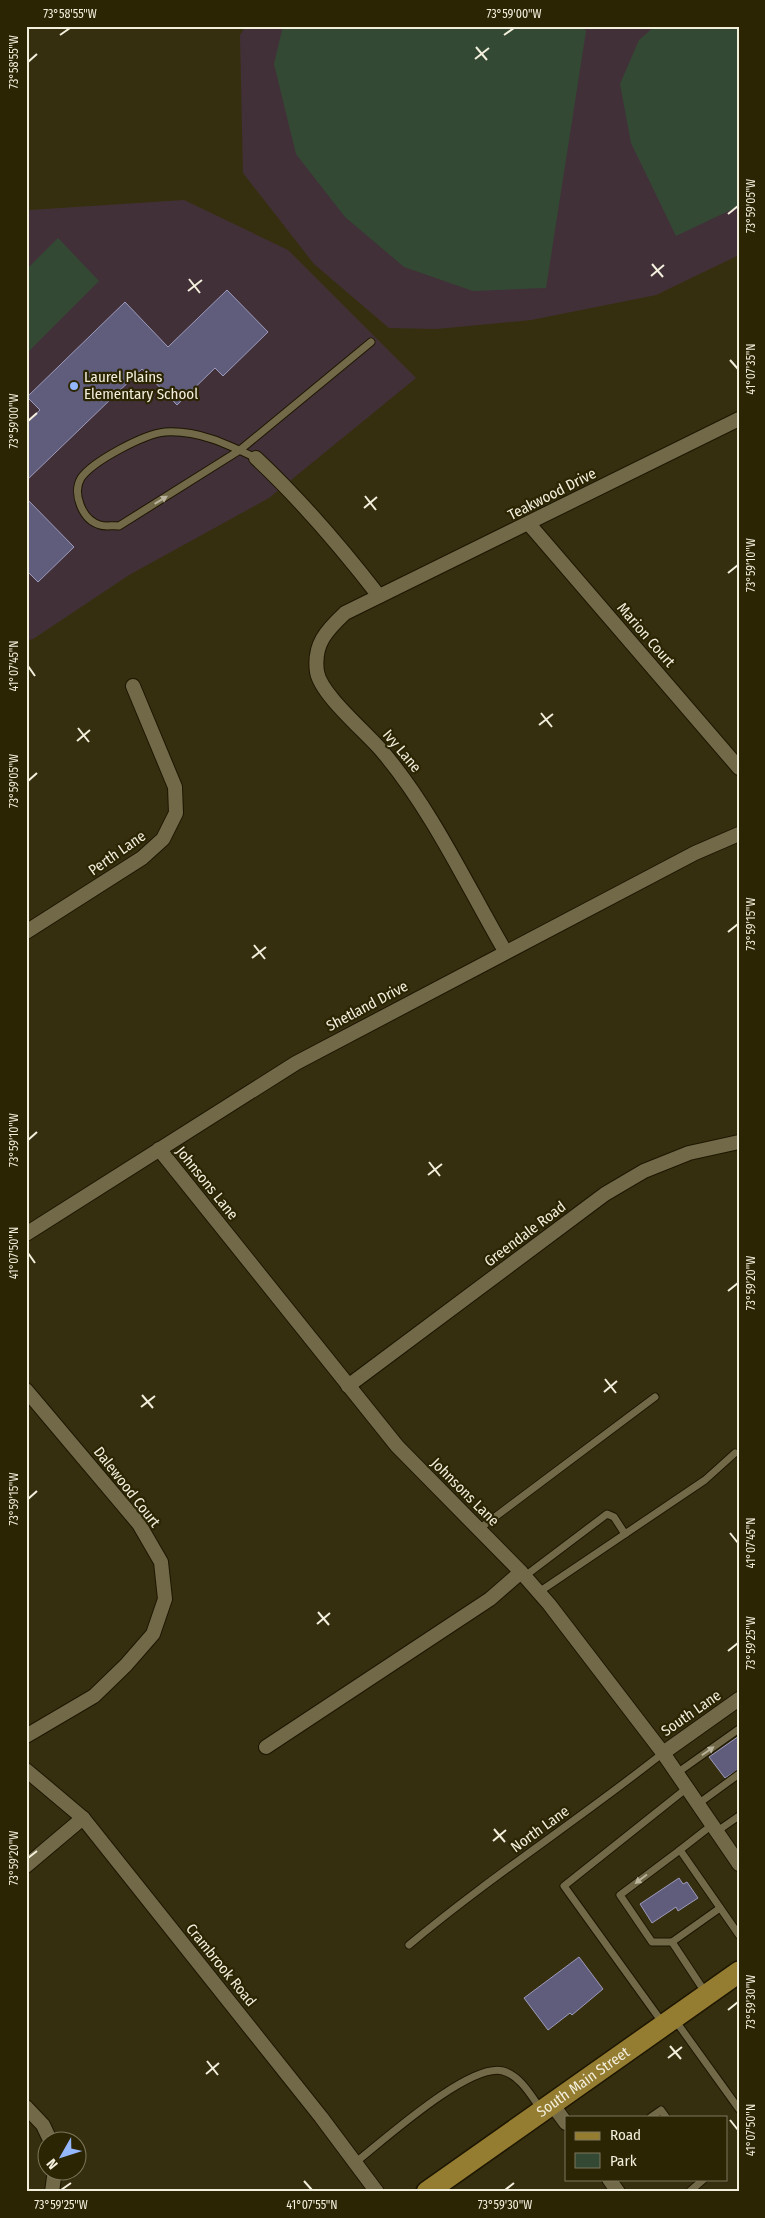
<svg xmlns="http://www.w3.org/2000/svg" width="765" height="2218" font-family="'Fira Sans Condensed',sans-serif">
<rect width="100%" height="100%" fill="#362f0f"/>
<!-- education -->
<g fill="#423039">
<path d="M246,26H739V255L656,295L531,320L436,329L389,328L314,264L243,173L240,35Z"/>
<path d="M184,200L288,250L416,378L269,498L129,575L33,639L26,641V214L30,210Z"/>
</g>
<!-- green -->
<g fill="#334934">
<path d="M283,26H581L586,31L546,288L473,291L404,267L345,217L296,154L274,64Z"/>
<path d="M655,26H739V206L676,236L631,143L620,84L639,40Z"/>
<path d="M58,238L99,281L26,354V270Z"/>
</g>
<!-- building -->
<g fill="#5f5d7b" stroke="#9d9bbd">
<path d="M227,290L268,332L223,376L215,368L177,405L142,369L26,481V423L40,410L27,397L125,302L168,347Z"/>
<path d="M26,498L74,547L38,582L26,570Z"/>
<path d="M739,1736V1769L725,1778L709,1757Z"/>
<path d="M679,1878L683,1884L687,1882L698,1898L678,1911L676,1907L652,1923L640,1904Z"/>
<path d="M579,1957L603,1989L572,2015L570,2013L548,2030L524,1998Z"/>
</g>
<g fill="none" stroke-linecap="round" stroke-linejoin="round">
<defs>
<g id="lane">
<path d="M256,458C227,444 198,430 165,432C144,434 93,461 81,478C72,493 82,520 100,525C105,527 113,525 119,526L240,450L371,342"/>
<path d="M479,1529L655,1397"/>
<path d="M525,1576L607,1514L614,1517L625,1534"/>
<path d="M539,1592L705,1480L735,1453"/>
<path d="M677,1773L739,1729"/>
<path d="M698,1804L739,1774"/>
<path d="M712,1825L680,1850L739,1935"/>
<path d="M716,1832L739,1816"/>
<path d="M680,1850L620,1895L652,1942H672L720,1908"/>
<path d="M672,1942L705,1992"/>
<path d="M409,1945C490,1877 580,1819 663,1753"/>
<path d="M675,2020L739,2109"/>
<path d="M662,2022L564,1886L687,1788"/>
<path d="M651,2117L661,2110L666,2117"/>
<path d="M356,2162C384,2140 470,2062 503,2071C520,2076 530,2094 540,2108"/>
<path d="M689,2192L704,2179"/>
</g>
<g id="street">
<path d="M256,458C302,501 341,547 379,596"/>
<path d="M529,524L739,768"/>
<path d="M26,932L142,858L163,839L176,813L175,787L133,686"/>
<path d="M505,951C466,884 432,810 382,751C366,732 321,695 317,672C313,644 327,630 345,613L739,419"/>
<path d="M159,1149L397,1446L521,1572L549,1604L663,1753L739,1864"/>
<path d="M26,1234L296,1063L695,853L739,834"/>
<path d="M348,1386L605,1194L644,1171L689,1153L739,1142"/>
<path d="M26,1390L139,1524L161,1562L165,1599L153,1634L126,1665L94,1696L26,1736"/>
<path d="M266,1747L490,1599L521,1572"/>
<path d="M663,1753L739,1699"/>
<path d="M26,1770L83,1818L321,2117L377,2192"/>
<path d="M26,1866L83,1818"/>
<path d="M552,2104L566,2123"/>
<path d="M26,2107L43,2125L50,2140"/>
<path d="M609,2179L618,2192"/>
<path d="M52,2192L55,2170"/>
</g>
<g id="primary">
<path id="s1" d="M427,2192L739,1972"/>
</g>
</defs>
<!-- lane casing -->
<use href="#lane" stroke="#1d1600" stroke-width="9"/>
<!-- street casing -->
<use href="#street" stroke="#1d1600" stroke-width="16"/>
<!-- primary casing -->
<use href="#primary" stroke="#1d1600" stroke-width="24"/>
<!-- lane -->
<use href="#lane" stroke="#716948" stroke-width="7"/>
<!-- street -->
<use href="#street" stroke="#716948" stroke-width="14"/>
<!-- primary -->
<use href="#primary" stroke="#947c31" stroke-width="21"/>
</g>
<!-- one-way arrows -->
<defs><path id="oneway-solid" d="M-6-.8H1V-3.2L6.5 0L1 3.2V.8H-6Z" transform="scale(1.25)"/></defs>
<g fill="#b8b39a">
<use href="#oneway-solid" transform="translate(161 500) rotate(-31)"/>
<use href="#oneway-solid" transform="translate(708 1751) rotate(-35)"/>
<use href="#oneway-solid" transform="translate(641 1879) rotate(143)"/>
</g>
<!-- ticks -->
<path fill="none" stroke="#f3efdd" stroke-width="2" d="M60,35L70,28M504,35L514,28M476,47L487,60M475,59L489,48M28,62L37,54M728,214L738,206M652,264L663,277M651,276L664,265M189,279L200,293M188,291L202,280M730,360L738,369M28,421L37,413M365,496L376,510M364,508L377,497M728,573L738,565M28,666L35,676M541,713L552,727M539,725L553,714M78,728L89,742M77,741L90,730M28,781L37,773M728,932L738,924M254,945L265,959M252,958L266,947M28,1140L37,1132M429,1162L440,1176M428,1175L442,1164M28,1253L35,1263M728,1291L738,1283M605,1379L616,1393M604,1392L617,1381M142,1395L153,1408M141,1407L155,1396M28,1499L37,1491M730,1533L738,1543M318,1612L329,1625M317,1624L330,1613M728,1651L738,1643M494,1829L505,1842M493,1841L506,1830M28,1858L37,1851M728,2010L738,2002M670,2046L681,2059M668,2058L682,2047M207,2061L218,2075M206,2074L219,2063M730,2120L738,2130M304,2181L312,2190M61,2190L71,2183M505,2190L514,2183"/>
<!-- markers -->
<circle fill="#95b7fd" stroke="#2c2504" stroke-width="2" cx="74" cy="386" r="5"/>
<g text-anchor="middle" stroke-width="4.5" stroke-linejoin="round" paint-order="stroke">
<!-- poi labels -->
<g font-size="15" fill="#f3efdd" stroke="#2c2504" text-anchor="start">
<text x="84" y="382">Laurel Plains<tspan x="84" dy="17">Elementary School</tspan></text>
</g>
<!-- street labels -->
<g font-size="15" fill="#f3efdd" stroke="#2c2504">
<text transform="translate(552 494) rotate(-27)" y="5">Teakwood Drive</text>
<text transform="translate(646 635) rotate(49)" y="5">Marion Court</text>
<text transform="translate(402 751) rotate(50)" y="5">Ivy Lane</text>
<text transform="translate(117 853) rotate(-35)" y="5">Perth Lane</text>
<text transform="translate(367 1006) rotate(-28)" y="5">Shetland Drive</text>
<text transform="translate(207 1183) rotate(51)" y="5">Johnsons Lane</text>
<text transform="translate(525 1234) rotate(-37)" y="5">Greendale Road</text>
<text transform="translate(127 1487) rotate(52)" y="5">Dalewood Court</text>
<text transform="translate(465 1492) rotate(45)" y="5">Johnsons Lane</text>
<text transform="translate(691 1713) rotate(-35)" y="5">South Lane</text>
<text transform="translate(540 1829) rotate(-36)" y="5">North Lane</text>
<text transform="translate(221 1965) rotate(51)" y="5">Crambrook Road</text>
<text dy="5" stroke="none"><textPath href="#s1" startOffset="191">South Main Street</textPath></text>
</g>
</g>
<!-- border -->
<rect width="765" height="2218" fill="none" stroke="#2c2504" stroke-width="55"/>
<!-- legend -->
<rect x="565" y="2116" width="162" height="65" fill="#2c2504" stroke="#7c765b"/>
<rect x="575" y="2132" width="25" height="8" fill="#947c31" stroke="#7c765b"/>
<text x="610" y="2140" font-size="15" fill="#f3efdd">Road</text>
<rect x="575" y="2153" width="25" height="15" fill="#334934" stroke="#7c765b"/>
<text x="610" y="2166" font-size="15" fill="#f3efdd">Park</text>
<!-- north arrow -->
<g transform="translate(62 2156) rotate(231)"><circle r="24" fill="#2c2504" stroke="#7c765b"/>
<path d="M0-4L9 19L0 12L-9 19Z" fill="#95b7fd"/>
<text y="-8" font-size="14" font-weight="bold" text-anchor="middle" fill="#f3efdd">N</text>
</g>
<rect x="28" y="28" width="710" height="2162" fill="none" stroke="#f3efdd" stroke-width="2"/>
<g font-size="12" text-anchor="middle" fill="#f3efdd">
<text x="70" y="18">73°58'55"W</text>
<text x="514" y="18">73°59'00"W</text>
<text transform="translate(14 62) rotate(-90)" y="4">73°58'55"W</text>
<text transform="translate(751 206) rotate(-90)" y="4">73°59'05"W</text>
<text transform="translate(751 369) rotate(-90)" y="4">41°07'35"N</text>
<text transform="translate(14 421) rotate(-90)" y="4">73°59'00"W</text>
<text transform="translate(751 565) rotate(-90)" y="4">73°59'10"W</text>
<text transform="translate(14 666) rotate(-90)" y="4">41°07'45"N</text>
<text transform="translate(14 781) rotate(-90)" y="4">73°59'05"W</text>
<text transform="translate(751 924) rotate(-90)" y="4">73°59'15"W</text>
<text transform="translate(14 1140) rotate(-90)" y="4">73°59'10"W</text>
<text transform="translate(14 1253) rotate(-90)" y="4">41°07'50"N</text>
<text transform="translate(751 1283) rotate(-90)" y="4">73°59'20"W</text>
<text transform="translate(14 1499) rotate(-90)" y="4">73°59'15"W</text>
<text transform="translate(751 1543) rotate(-90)" y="4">41°07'45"N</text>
<text transform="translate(751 1643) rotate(-90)" y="4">73°59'25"W</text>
<text transform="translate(14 1858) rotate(-90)" y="4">73°59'20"W</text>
<text transform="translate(751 2002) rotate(-90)" y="4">73°59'30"W</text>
<text transform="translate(751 2130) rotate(-90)" y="4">41°07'50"N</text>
<text x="61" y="2209">73°59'25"W</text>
<text x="312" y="2209">41°07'55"N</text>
<text x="505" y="2209">73°59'30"W</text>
</g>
</svg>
